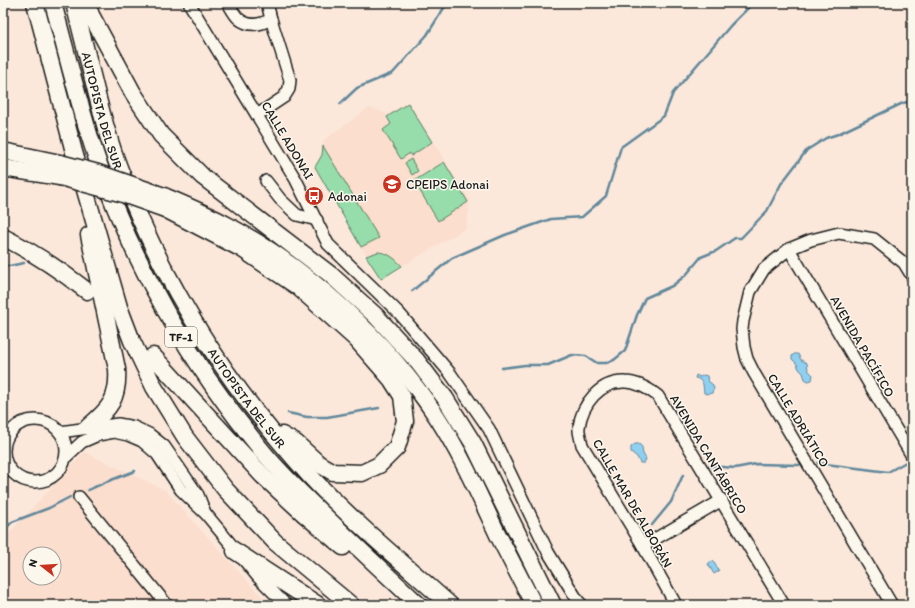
<svg xmlns="http://www.w3.org/2000/svg" width="915" height="608" font-family="Itim,sans-serif">
<rect width="100%" height="100%" fill="#fbe8da"/>
<filter id="ink" filterUnits="userSpaceOnUse"><feTurbulence type="fractalNoise" baseFrequency=".025" numOctaves="2"/><feDisplacementMap in="SourceGraphic" scale="8" xChannelSelector="R" yChannelSelector="G"/><feConvolveMatrix kernelMatrix="1 2 1 2 8 2 1 2 1" color-interpolation-filters="sRGB"/></filter>
<g filter="url(#ink)">
<!-- built -->
<g fill="#fbdecd" fill-rule="evenodd">
<path d="M408,102L470,200L466,228L381,279L338,208L315,167L322,155L324,140L367,109L370,108L380,111L387,115Z"/>
<path d="M84,452L165,490L269,605H3V540ZM30,554H54V578H30Z"/>
</g>
<!-- green -->
<g fill="#96ddab" stroke="#597c64">
<path d="M408,103L432,142L411,156L410,153L401,159L383,130L391,124L387,117Z"/>
<path d="M323,146L379,238L361,247L315,167L322,155Z"/>
<path d="M411,159L418,171L412,175L405,163Z"/>
<path d="M444,162L468,202L438,221L414,181Z"/>
<path d="M378,252C389,253 394,258 402,266L381,279L366,256Z"/>
</g>
<!-- water -->
<g fill="#8fcff0" stroke="#61879b">
<path d="M794,354H798L801,360L807,363L808,370L813,375L812,380L808,381L805,379L803,373L799,369L797,364L792,359V356Z"/>
<path d="M696,375L700,377L704,375L707,376L708,381L713,385L714,388L712,393L707,394L704,393L703,384L699,379L695,378Z"/>
<path d="M635,444H639L642,447L643,454L646,459L644,463H640L637,457L631,452V447Z"/>
<path d="M713,561L719,571L714,574L708,564L710,562Z"/>
</g>
<g fill="none" stroke-linecap="round" stroke-linejoin="round">
<!-- stream -->
<g stroke="#61879b" stroke-width="2.5">
<path d="M340,104L357,88L393,73L427,35L447,3"/>
<path d="M3,266H9L24,263"/>
<path d="M412,291L452,258L505,235L551,219L582,217L606,196L621,147L664,116L673,93L731,25L753,3"/>
<path d="M502,368L525,365H548L572,355L586,356L597,363H606L614,360L625,351L637,315L645,298L672,286L686,275L701,257L716,251L735,238H741L767,211L781,184L807,150L826,138L838,134L903,103L912,101"/>
<path d="M288,413L307,417H327L379,408"/>
<path d="M818,463L888,472L906,462"/>
<path d="M710,466L735,468L756,464L799,465"/>
<path d="M88,490L106,482L135,471"/>
<path d="M652,525L671,502L683,475"/>
<path d="M3,531L12,522L49,508L70,497"/>
</g>
<defs>
<g id="minor">
<path d="M189,3L296,180L328,244L399,313L450,373L489,429L548,552L578,601L582,605"/>
<path d="M228,3C231,8 235,16 239,19C249,27 261,25 271,19"/>
<path d="M257,115L284,97L289,89L290,80L271,19L267,3"/>
<path d="M266,181L280,199L297,215L317,220"/>
<path d="M789,249L912,456"/>
<circle cx="35" cy="451" r="31"/>
<path d="M60,432L118,424L134,427L149,434L164,446L198,495L204,510"/>
<path d="M66,457L82,442L98,435L114,432L128,435L142,441L157,454L181,490L206,514L258,577L286,605"/>
<path d="M79,497L167,605"/>
<path d="M643,546L722,500"/>
<path d="M676,605L643,546L582,445C581,439 578,432 579,427C582,404 600,381 625,382C638,382 649,389 658,396L784,605"/>
<path d="M892,605L754,373L747,359L744,347L742,329L743,321L750,292L764,269L789,249L811,240L839,233L874,239L904,263L912,276"/>
</g>
<g id="highway">
<path d="M35,3L74,152L119,307L132,341L154,387L185,437L225,489L275,542L351,605"/>
<path d="M53,3C67,54 79,106 96,156C132,264 192,366 264,453C284,477 307,499 330,521C359,549 389,577 419,605"/>
<path id="s1" d="M74,3C82,34 89,64 97,95C104,122 111,149 122,175C165,286 230,389 310,476C353,522 403,563 450,605"/>
<path d="M87,3L91,15L133,93L161,135L203,177L331,275L376,316L417,361L445,398L473,443L553,605"/>
<path d="M3,151L60,163"/>
<path d="M3,168L60,177"/>
<path d="M164,196C185,205 207,214 227,225C308,268 387,341 437,417C461,454 479,495 498,535C510,558 522,582 534,605"/>
<path d="M165,209L242,249L298,287L356,339L391,379L402,396L405,421L397,447L379,465L362,473L333,472L319,464L296,443L282,435"/>
<path d="M3,237C33,252 60,270 87,291"/>
<path d="M153,356L263,476L304,514L343,547"/>
<path d="M88,427C110,409 119,398 117,369L89,235"/>
<path d="M235,551L318,605"/>
</g>
</defs>
<!-- minor casing -->
<use href="#minor" stroke="#1c1c1c" stroke-width="14"/>
<!-- highway casing -->
<use href="#highway" stroke="#1c1c1c" stroke-width="19"/>
<!-- minor -->
<use href="#minor" stroke="#fbf7ec" stroke-width="11"/>
<!-- highway -->
<use href="#highway" stroke="#fbf7ec" stroke-width="16"/>
<defs>
<g id="highway-bridge">
<path d="M60,163L98,173L164,196"/>
<path d="M60,177L120,193L165,209"/>
</g>
</defs>
<!-- highway-bridge casing -->
<use href="#highway-bridge" stroke="#1c1c1c" stroke-width="19" stroke-linecap="butt"/>
<!-- highway-bridge -->
<use href="#highway-bridge" stroke="#fbf7ec" stroke-width="16"/>
</g>
</g>
<!-- icons -->
<defs>
<symbol id="school-disc" viewBox="-11 -11 22 22"><circle r="9.5" fill="#c8321e" stroke="#fbf7ec"/><path d="M0-5L7-2L0 1L-7-2ZM-4 1L0 2.5L4 1V4Q0 6-4 4Z" fill="#fff"/></symbol>
<symbol id="bus-disc" viewBox="-11 -11 22 22"><circle r="9.5" fill="#c8321e" stroke="#fbf7ec"/><path d="M-5-6H5V4H4V6H2V4H-2V6H-4V4H-5ZM-3.5-4V0h7V-4ZM-3.5 1.2v1.5H-2V1.2ZM2 1.2v1.5H3.5V1.2Z" fill="#fff"/></symbol>
</defs>
<g fill-rule="evenodd">
<use href="#school-disc" x="381" y="173" width="22" height="22"/>
<use href="#bus-disc" x="303" y="185" width="22" height="22"/>
</g>
<g text-anchor="middle" stroke-width="3" stroke-linejoin="round" paint-order="stroke">
<!-- shield labels -->
<rect fill="#fbf7ec" stroke="#5f5e5a" stroke-width="1" x="165" y="327" width="32" height="20" rx="3"/>
<g font-size="12" font-weight="bold" fill="#1c1c1c">
<text x="181" y="341">TF-1</text>
</g>
<!-- street labels -->
<g font-size="13" fill="#1c1c1c" stroke="#fbf7ec">
<text dy="5" stroke="none"><textPath href="#s1" startOffset="111">AUTOPISTA DEL SUR</textPath></text>
<text transform="translate(288 140) rotate(59)" y="5">CALLE ADONAI</text>
<text transform="translate(863 346) rotate(60)" y="5">AVENIDA PACÍFICO</text>
<text dy="5" stroke="none"><textPath href="#s1" startOffset="435">AUTOPISTA DEL SUR</textPath></text>
<text transform="translate(799 420) rotate(59)" y="5">CALLE ADRIÁTICO</text>
<text transform="translate(709 454) rotate(59)" y="5">AVENIDA CANTÁBRICO</text>
<text transform="translate(633 503) rotate(60)" y="5">CALLE MAR DE ALBORÁN</text>
</g>
<!-- poi labels -->
<g font-size="13" fill="#1c1c1c" stroke="#fbf7ec" text-anchor="start">
<text x="406" y="189">CPEIPS Adonai</text>
<text x="328" y="201">Adonai</text>
</g>
</g>
<!-- margin -->
<rect width="915" height="608" fill="none" stroke="#fbf7ec" stroke-width="16"/>
<rect x="8" y="8" width="899" height="592" fill="none" stroke="#1c1c1c" stroke-width="1.5" filter="url(#ink)"/>
<!-- north arrow -->
<g transform="translate(42 566) rotate(287)"><circle r="19" fill="#fbf7ec" stroke="#a29f99"/>
<path d="M0-3L7 15L0 10L-7 15Z" fill="#c8321e"/>
<text y="-6" font-size="11" font-weight="bold" text-anchor="middle" fill="#1c1c1c">N</text>
</g>
</svg>
